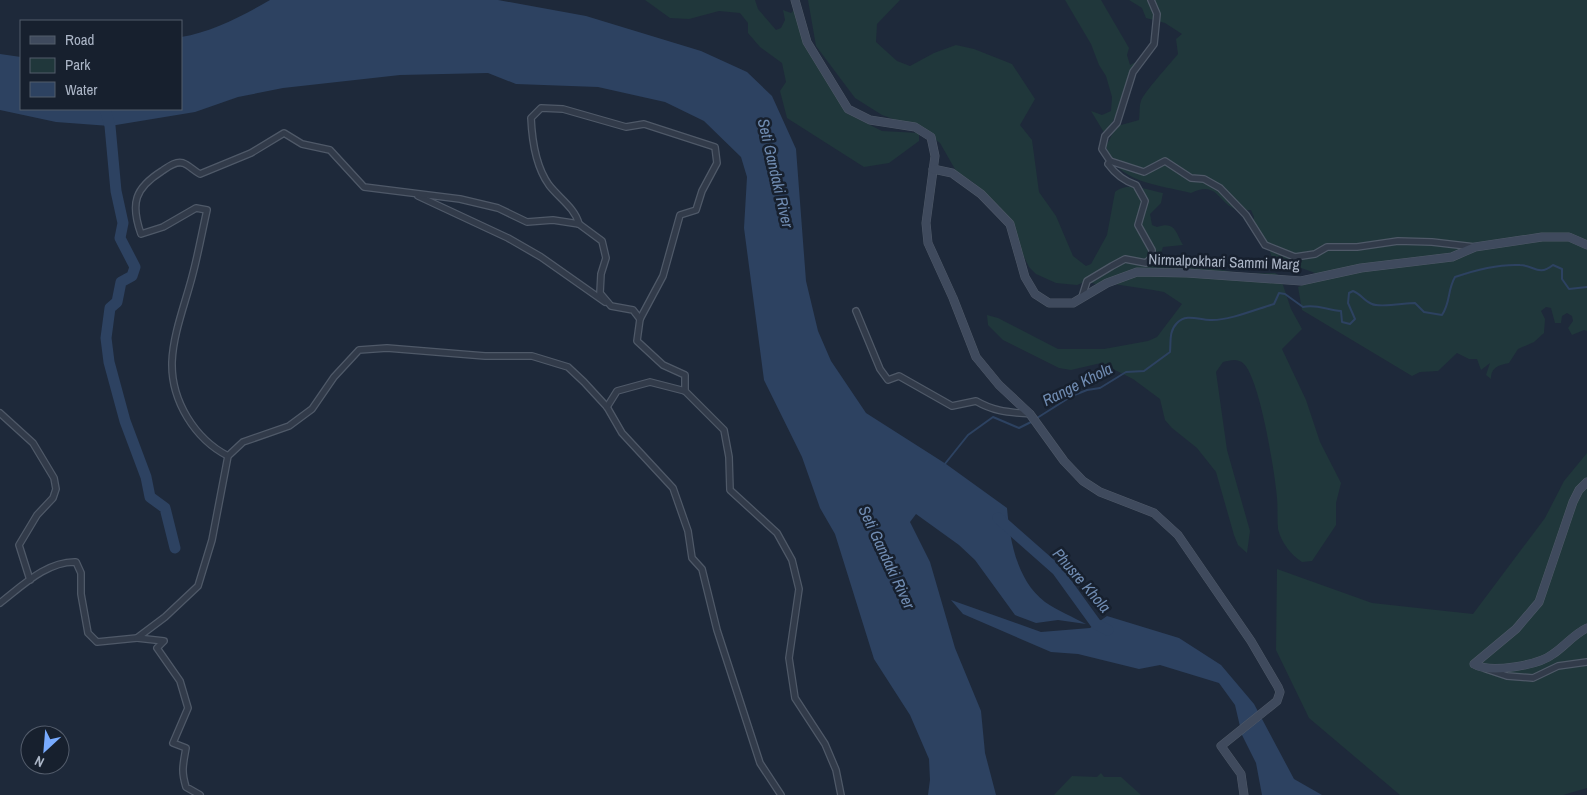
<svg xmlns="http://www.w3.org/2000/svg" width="1587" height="795" font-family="'Archivo Narrow',sans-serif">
<rect width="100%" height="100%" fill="#1e293a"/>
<!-- green -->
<g fill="#20373b">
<path d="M645,0H755L758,9L776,30L781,28L785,20L783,10L791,13L796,8L804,44L821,64L846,113L882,131L919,133V141L889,163L864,167L787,118L780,91L786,82L782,63L760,47L748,33V23L740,13L719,11L689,19L670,18Z"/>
<path d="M808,0H900L877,24L876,42L897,61L910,66L934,53L956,45L974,49L1012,64L1035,99L1020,125L1032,140L1039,192L1056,216L1073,256L1086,266L1091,264L1107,235L1115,192C1127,181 1148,190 1163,193L1161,203L1150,214L1152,225L1157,227C1175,221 1175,231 1183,245L1163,247L1160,256L1164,266L1169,267L1184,261L1241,274L1275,273L1280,276L1291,309L1302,329L1282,349L1306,400L1320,442L1341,483L1336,503V525L1312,561L1302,562C1291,555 1281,542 1278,529C1277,519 1278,508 1277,498C1275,473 1260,380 1244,364C1238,358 1231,360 1223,362L1216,372L1227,450L1250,531L1247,553L1238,545L1234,535L1216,472L1197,448L1172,428L1165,420L1160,399L1133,379L1101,363L1071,370L1059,368L1003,340L988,325L987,315L998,318L1058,349H1104L1148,341L1157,337L1182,304L1164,292L1153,290L1107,283L1098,285L1087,281L1077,285L1056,283L1036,274L1029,267L999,206L974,183L956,171L940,143L923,130L882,115L855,98L816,46Z"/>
<path d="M1065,0H1101L1129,48L1127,55L1130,65L1138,61C1122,78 1123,112 1105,134L1091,111L1102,115L1111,111L1112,97L1106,76L1099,65L1091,44Z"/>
<path d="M1129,0H1587V331L1584,330L1572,335L1568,328L1573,321L1572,316L1567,313L1562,316L1561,323H1555L1551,308L1546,307L1541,311L1545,319L1544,333L1534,342L1518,349L1509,363C1499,365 1491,367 1491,379L1486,375L1490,363L1481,370L1477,359H1469L1457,353L1438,371L1420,372L1412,376L1302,310L1298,287L1310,282L1318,274L1279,260L1271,267C1276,252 1261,237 1251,227L1254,217L1251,210C1246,210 1239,211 1235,209C1218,202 1217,180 1191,193C1160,185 1115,183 1106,146L1118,123L1121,125L1139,120C1140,114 1139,106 1141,101C1144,92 1170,64 1178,54L1176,39L1182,34L1165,23L1146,18L1142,8Z"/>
<path d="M1587,453V788L1563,795H1400L1309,718L1276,650L1277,569L1372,603L1473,614L1545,518L1564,481Z"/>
<path d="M1101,773L1104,777H1121L1141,795H1054L1072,776L1097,777Z"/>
</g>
<!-- water -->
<g fill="#2d4261">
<path d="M270,0H498L586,16L701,51L747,72L772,96L796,149L806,281L818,331L831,361L866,413L946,464L1007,508C1010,541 1017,581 1045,602C1058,611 1073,617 1086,624L1058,620L1036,623L1015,615L975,560L959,545L916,514L910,522L930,562L955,648L981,711L985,753L996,795H928L930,780L929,759L910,715L874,659L835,534L820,508L802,457L764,380L744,228L747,177L741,157L704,121L665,102L598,87L516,84L488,73L400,75L283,88L238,97L195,112L110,126L56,122L0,110V54L21,57V109H181V37C212,32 244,15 270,0Z"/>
<path d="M951,600L1041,632L1090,628L1107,616L1179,638L1221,665L1254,704L1294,779L1322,795H1262L1256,763L1242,735L1235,705L1219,683L1160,665L1139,669L1078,654L1051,652L963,614Z"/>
</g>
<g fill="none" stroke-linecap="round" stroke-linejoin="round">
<!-- stream -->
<g stroke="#2d4261" stroke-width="2">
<path d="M1037,418L1072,396L1087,390L1100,388L1126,372L1144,371L1170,352C1171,341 1169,331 1177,323C1186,313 1199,320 1210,320C1228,321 1257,309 1274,304L1279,293L1285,294L1303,307C1317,304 1327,310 1341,311L1342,322L1350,324L1355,319L1348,303L1349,293L1353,291C1361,294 1364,301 1372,304C1380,308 1405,303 1415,303L1424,312L1442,315C1451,301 1447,291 1455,277C1475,270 1499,264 1520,265C1534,265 1538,277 1553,265L1562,269V279L1569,289L1587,287"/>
<path d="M944,465L968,435L993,417L1019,428L1033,421"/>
</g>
<!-- river -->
<g stroke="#2d4261" stroke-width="11">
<path d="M105,109L110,126L116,191L123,223L120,238L135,267L132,276L121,282L117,302L110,308L106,338L109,362L125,421L146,477L150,497L165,508L175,548"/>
<path d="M998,518L1057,570L1096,624L1108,630"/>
</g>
<defs>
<g id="street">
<path d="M1110,161L1144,172L1165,161L1191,178L1204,179L1220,188L1246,215L1265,245L1295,257L1315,254L1327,247H1357L1398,241L1432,242L1475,247"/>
<path d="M418,196L508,238L541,257L605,302"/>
<path d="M579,224C575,208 559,198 549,185C536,167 532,140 531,118L541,108L563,109L626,127L644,124L715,147L717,163L702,191L696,210L680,215L663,276L640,319L637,341L663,365L685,375V391"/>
<path d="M1082,297L1087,281L1112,266L1125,259L1146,263L1152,257V250L1138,225L1145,201L1136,185C1124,181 1116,175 1108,164L1110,161L1102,149L1105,136L1117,123L1133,72L1154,44L1157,14L1151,0"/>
<path d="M856,311L880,369L888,380L899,376L952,406L976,401C995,412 1009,412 1030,414"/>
<path d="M607,407L617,391L650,382L685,391L724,430L729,457L730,490L777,533L792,560L799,589L789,658L795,698L825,744L836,770L841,795"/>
<path d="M0,413L33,443L54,478L56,489L53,498L37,515L19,545L30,580"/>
<path d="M228,456C195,439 171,401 172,362C173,334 185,304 192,277C198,255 202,232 207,210L196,208L163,227L141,234C130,203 135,188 162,171C168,167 175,161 183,163C189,165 194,171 200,174L251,153L284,133L302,144L330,150L364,187L460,199L498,208L527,222L553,220L579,224L602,241L606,258L601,274L600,293L611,306L633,310L640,319"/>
<path d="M0,603C22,586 47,561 76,562L81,573V594L88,633L97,642L137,638L165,617L198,586L212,540L228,456L243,442L289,426L312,409L334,377L359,350L387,348L485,356H532L568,367L584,382L607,407L622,433L673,488L688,531L692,558L702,569L717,630L760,763L781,795"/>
<path d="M137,638L164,641L157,648L180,681L188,708L173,743L186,748C183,765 181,771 186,787L200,795"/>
<path d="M1486,669L1507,676L1533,678L1558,666L1587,662"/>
</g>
<g id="secondary">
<path d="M795,0L807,42L848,109L870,120L915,127L931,137L935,156L926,223L928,243L953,298L976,357L999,385L1030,414L1064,461L1083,481L1100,492L1154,513L1178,535L1251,641L1278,687L1280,692L1277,701L1221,746L1241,774L1244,795"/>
<path d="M933,169L952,173L981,194L1010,224L1025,277L1035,294L1049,303H1073L1107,283L1137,272L1187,273L1301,281L1361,268L1452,257L1475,247L1542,237H1569L1587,245"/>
<path d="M1587,482L1579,490L1573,502L1539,602L1516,629L1474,664C1490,674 1539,665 1553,654C1565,646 1574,634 1587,628"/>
</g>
</defs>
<!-- street casing -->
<use href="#street" stroke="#4f5968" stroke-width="8"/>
<!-- secondary casing -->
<use href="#secondary" stroke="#4f5968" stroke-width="9"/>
<!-- street -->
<use href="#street" stroke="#323b4a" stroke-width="5.5"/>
<!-- secondary -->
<use href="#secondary" stroke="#3f4a5d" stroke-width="8"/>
</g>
<g text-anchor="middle" stroke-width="5" stroke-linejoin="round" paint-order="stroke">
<!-- street labels -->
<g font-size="15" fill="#acb6c7" stroke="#17202e">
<text transform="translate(1224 262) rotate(2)" y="5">Nirmalpokhari Sammi Marg</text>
</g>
<!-- water labels -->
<g font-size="16" font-style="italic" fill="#708cb2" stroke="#17202e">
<text transform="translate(776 173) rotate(77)" y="6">Seti Gandaki River</text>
<text transform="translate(1077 384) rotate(-27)" y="6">Range Khola</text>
<text transform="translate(887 557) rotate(65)" y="6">Seti Gandaki River</text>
<text transform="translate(1082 580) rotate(49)" y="6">Phusre Khola</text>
</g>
</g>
<!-- legend -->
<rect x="20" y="20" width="162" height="90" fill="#17202e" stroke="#535c6b"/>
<rect x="30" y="36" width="25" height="8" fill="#3f4a5d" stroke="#535c6b"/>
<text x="65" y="45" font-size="15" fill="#acb6c7">Road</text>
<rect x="30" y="58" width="25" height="15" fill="#20373b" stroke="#535c6b"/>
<text x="65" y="70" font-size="15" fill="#acb6c7">Park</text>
<rect x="30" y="82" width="25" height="15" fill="#2d4261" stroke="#535c6b"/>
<text x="65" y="95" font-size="15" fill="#acb6c7">Water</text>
<!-- north arrow -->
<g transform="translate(45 750) rotate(206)"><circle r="24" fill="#17202e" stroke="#535c6b"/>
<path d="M0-4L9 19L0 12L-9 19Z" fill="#78abff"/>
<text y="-8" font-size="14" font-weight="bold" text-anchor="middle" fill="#acb6c7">N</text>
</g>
</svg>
